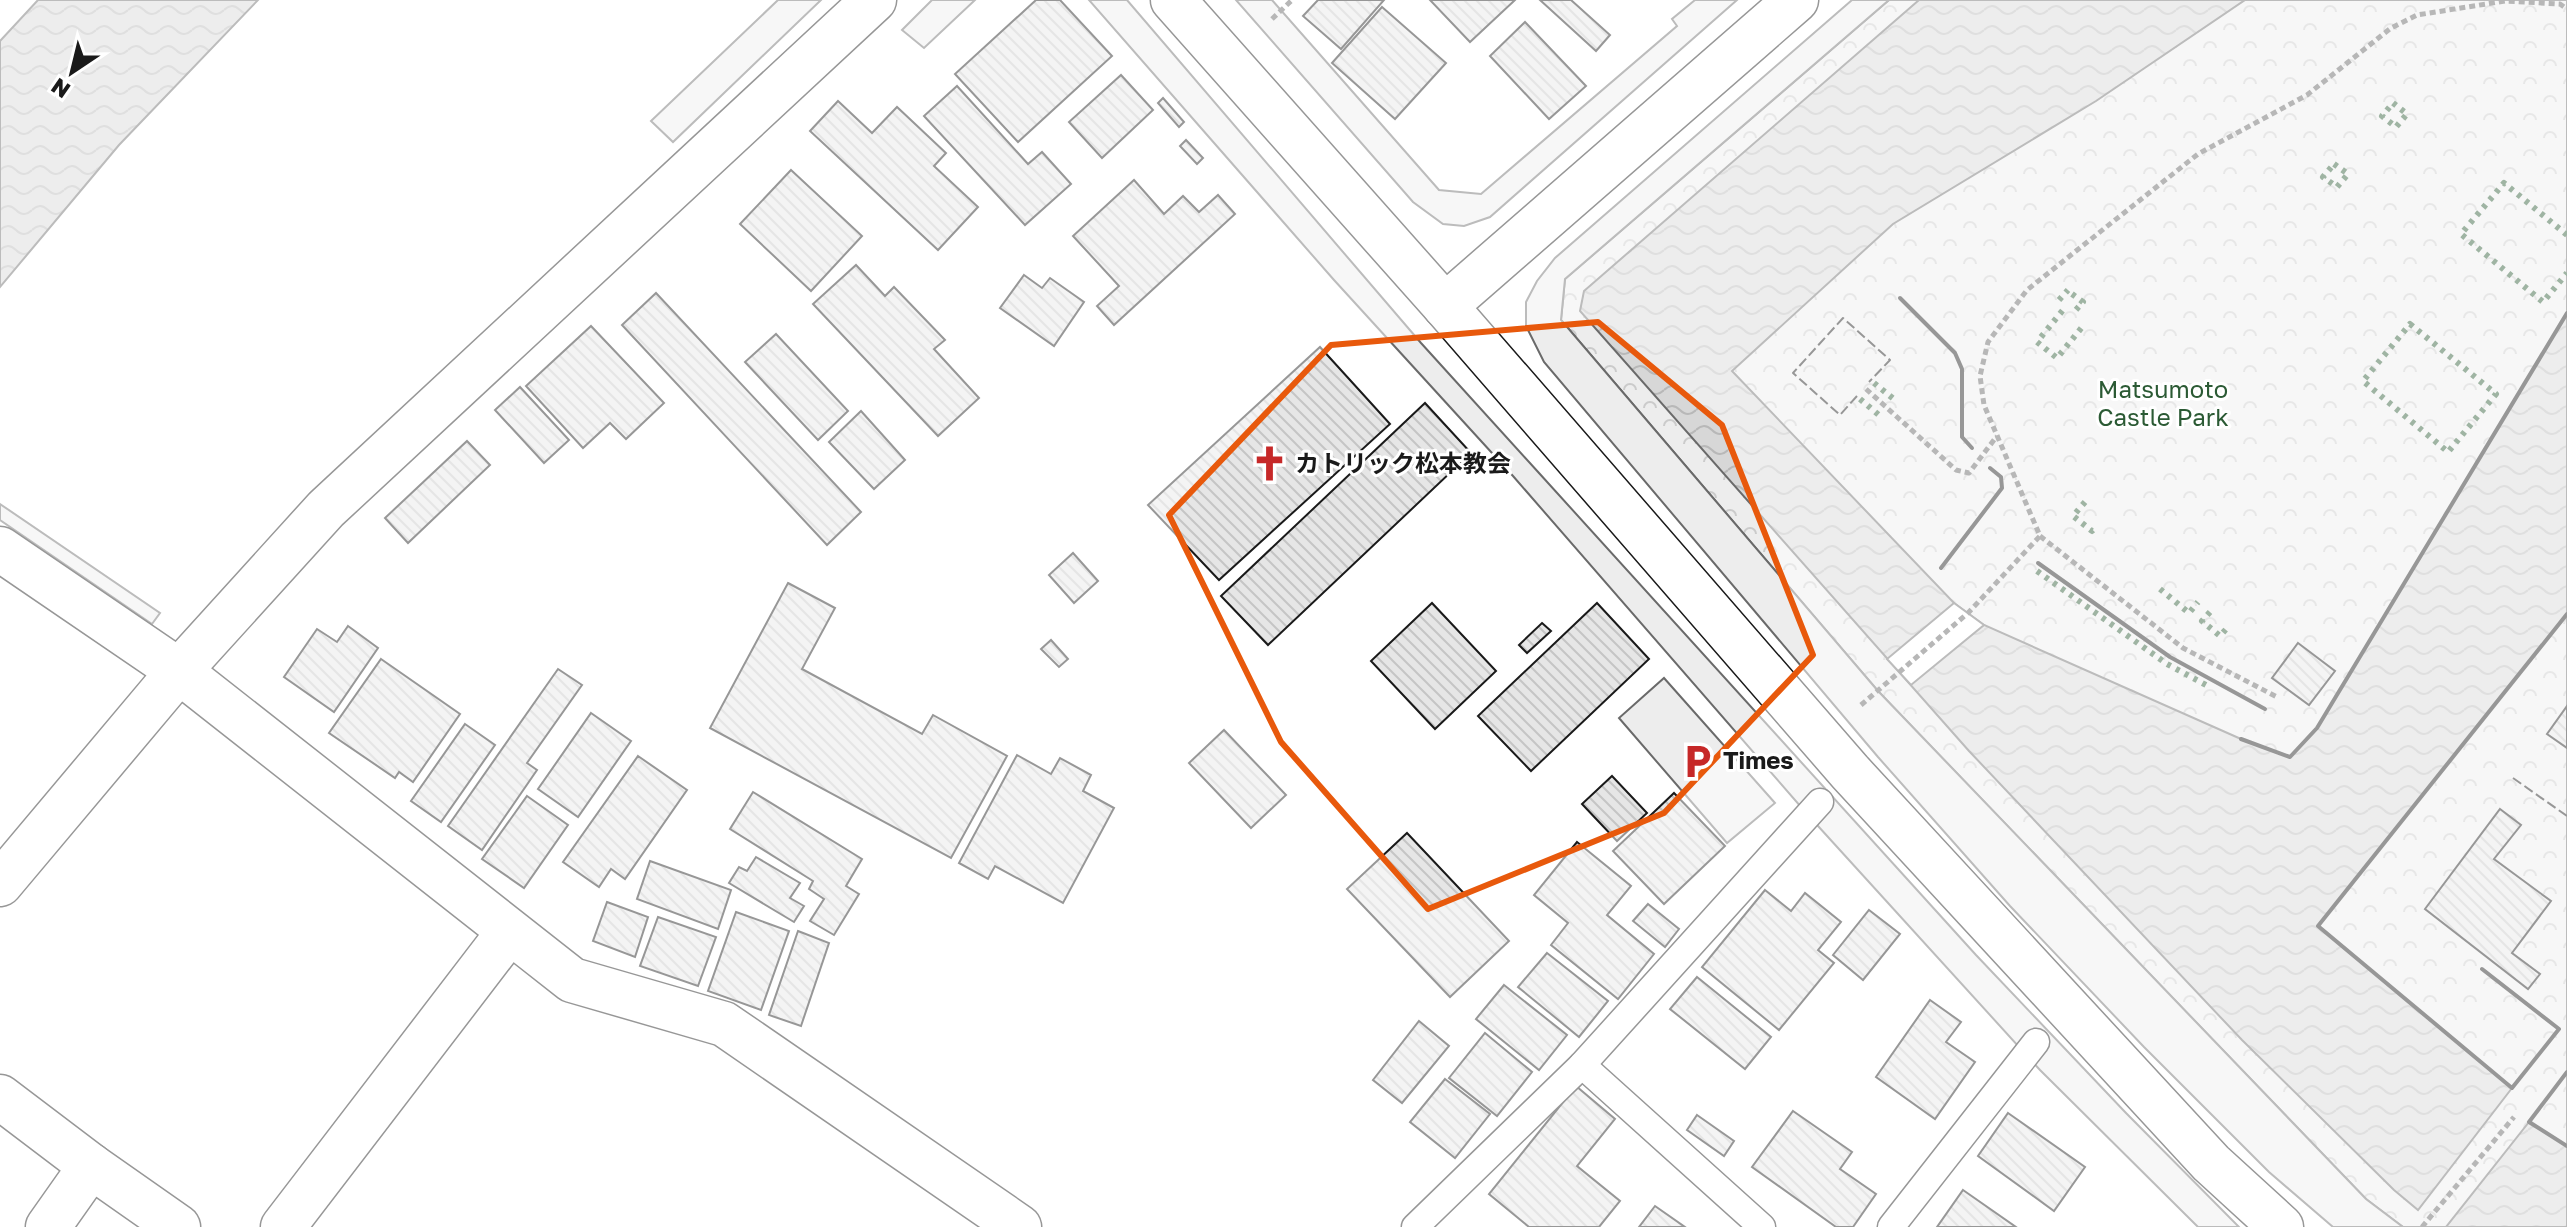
<svg xmlns="http://www.w3.org/2000/svg" width="2567" height="1227" font-family="'Golos Text','Noto Sans JP',sans-serif">
<defs>
<pattern id="park-crowns" width="20" height="18" patternUnits="userSpaceOnUse" patternTransform="scale(2)"><rect width="20" height="18" fill="#ededed"/><path d="M2 6a3 3 0 1 1 6 0M12 15a3 3 0 1 1 6 0" fill="none" stroke="#cbcbcb"/></pattern>
<pattern id="water-waves" width="16" height="10" patternUnits="userSpaceOnUse" patternTransform="scale(2)"><rect width="16" height="10" fill="#d7d7d7"/><path d="M0 5q4-4 8 0t8 0" fill="none" stroke="#b8b8b8"/></pattern>
<pattern id="building-back-hatch" width="6" height="6" patternUnits="userSpaceOnUse" patternTransform="scale(2)"><rect width="6" height="6" fill="#e6e6e6"/><path d="M-1 5l2 2M0 0l6 6M5-1l2 2" fill="none" stroke="#c5c5c5"/></pattern>
</defs>
<rect width="100%" height="100%" fill="#fff"/>
<!-- park -->
<path fill="url(#park-crowns)" stroke="#6a6a6a" stroke-width="2" d="M1889,0H2567V1227H2403L2366,1199L1878,691L1561,320L1565,279Z"/>
<!-- built -->
<g fill="#ededed" stroke="#6a6a6a" stroke-width="2">
<path d="M778,0H821L673,142L651,121Z"/>
<path d="M932,0H975L924,48L902,30Z"/>
<path d="M1089,0H1127L1421,343L1539,473L1976,955L2126,1113L2239,1227H2198L2040,1070L1808,815L1513,476L1334,280Z"/>
<path d="M1236,0H1272L1439,190L1481,194L1677,26L1672,19L1695,0H1737L1490,217L1464,226L1443,224L1413,202Z"/>
<path d="M1852,0H1889L1565,279L1561,320L1878,691L2366,1199L2403,1227H2333L2269,1172L2144,1047L2010,906L1878,757L1544,362L1526,326V302L1537,281L1555,258Z"/>
<path d="M0,504L160,613L152,624L0,520Z"/>
<path d="M1664,678L1775,803L1727,843L1619,718Z"/>
</g>
<!-- water -->
<g fill="url(#water-waves)" stroke="#6a6a6a" stroke-width="2">
<path d="M38,0H258L119,145L0,287V41Z"/>
<path d="M1919,0H2245L2096,101L1893,224L1732,371L1954,603L1984,625L2241,739L2290,757L2317,728L2567,313V614L2318,926L2512,1088L2418,1210L2394,1190L2242,1040L1969,751L1580,311L1584,291Z"/>
<path d="M2529,1122L2567,1146V1227H2446Z"/>
</g>
<!-- pier -->
<path fill="#fff" stroke="#6a6a6a" stroke-width="2" d="M1954,603L1984,625L1911,685L1887,659Z"/>
<!-- building -->
<g fill="url(#building-back-hatch)" stroke="#1a1a1a" stroke-width="2">
<path d="M1036,0H1060L1112,56L1018,142L955,74Z"/>
<path d="M1318,0H1384L1341,49L1303,16Z"/>
<path d="M1430,0H1515L1470,42Z"/>
<path d="M1540,0H1571L1610,35L1596,51Z"/>
<path d="M1382,7L1446,63L1395,119L1332,63Z"/>
<path d="M1525,22L1586,86L1549,119L1490,56Z"/>
<path d="M1121,75L1153,110L1102,158L1069,122Z"/>
<path d="M957,86L1028,164L1042,152L1071,184L1025,225L924,116Z"/>
<path d="M1163,98L1184,122L1179,127L1158,103Z"/>
<path d="M838,101L872,133L897,107L946,153L934,166L978,207L938,250L810,131Z"/>
<path d="M1186,140L1203,158L1197,164L1180,146Z"/>
<path d="M791,170L862,236L811,291L740,224Z"/>
<path d="M1134,180L1164,214L1183,196L1199,212L1218,195L1235,214L1114,325L1097,306L1119,286L1073,236Z"/>
<path d="M856,265L885,296L894,287L945,340L934,349L979,398L938,436L813,304Z"/>
<path d="M1024,275L1042,288L1050,278L1084,302L1054,346L1000,308Z"/>
<path d="M656,293L861,512L827,545L622,325Z"/>
<path d="M591,326L664,403L626,439L610,423L583,448L526,386Z"/>
<path d="M776,334L848,411L818,440L745,362Z"/>
<path d="M1320,347L1390,424L1219,580L1148,505Z"/>
<path d="M520,387L569,440L544,463L495,410Z"/>
<path d="M1425,403L1471,453L1268,645L1221,596Z"/>
<path d="M861,411L905,460L874,489L829,442Z"/>
<path d="M467,441L490,465L408,543L385,518Z"/>
<path d="M1073,553L1098,581L1074,603L1049,575Z"/>
<path d="M788,583L835,608L802,669L922,734L933,715L1007,756L951,858L710,728Z"/>
<path d="M1432,603L1496,671L1435,729L1371,661Z"/>
<path d="M1597,603L1649,659L1531,771L1478,716Z"/>
<path d="M1542,623L1551,631L1527,653L1519,645Z"/>
<path d="M348,626L378,648L334,712L284,677L317,629L337,642Z"/>
<path d="M1051,640L1068,659L1059,667L1041,649Z"/>
<path d="M2298,643L2335,671L2309,705L2272,678Z"/>
<path d="M381,659L460,714L413,782L399,772L395,778L329,733Z"/>
<path d="M558,669L582,685L527,763L537,770L482,850L448,826Z"/>
<path d="M2567,706V748L2547,734Z"/>
<path d="M591,713L631,741L578,817L538,789Z"/>
<path d="M465,724L495,745L441,822L411,801Z"/>
<path d="M1224,730L1286,795L1251,828L1189,763Z"/>
<path d="M1017,755L1051,774L1060,758L1091,775L1083,791L1114,808L1063,903L995,866L988,879L959,863Z"/>
<path d="M638,756L687,790L625,879L611,869L599,887L563,862Z"/>
<path d="M1612,776L1647,813L1617,841L1582,804Z"/>
<path d="M753,792L862,859L846,886L859,894L834,935L810,921L824,899L809,889L813,881L730,829Z"/>
<path d="M1674,793L1725,846L1664,904L1613,851Z"/>
<path d="M527,796L568,825L524,888L482,859Z"/>
<path d="M2500,809L2521,825L2494,859L2551,901L2512,953L2540,974L2528,989L2425,909Z"/>
<path d="M1407,833L1509,941L1450,997L1347,889Z"/>
<path d="M1577,842L1631,886L1607,915L1654,954L1618,999L1551,945L1568,923L1534,895Z"/>
<path d="M756,857L800,883L790,898L804,906L794,922L729,883L739,867L747,871Z"/>
<path d="M650,861L731,890L718,929L637,899Z"/>
<path d="M1765,890L1791,911L1805,893L1841,922L1818,950L1834,963L1779,1030L1702,967Z"/>
<path d="M607,902L648,917L635,957L593,941Z"/>
<path d="M1648,904L1679,929L1665,947L1633,921Z"/>
<path d="M1869,910L1900,934L1863,980L1833,955Z"/>
<path d="M736,912L789,931L761,1010L708,991Z"/>
<path d="M658,917L716,937L698,986L640,966Z"/>
<path d="M798,931L829,943L801,1026L769,1015Z"/>
<path d="M1547,953L1608,1001L1579,1037L1518,987Z"/>
<path d="M1697,977L1771,1037L1745,1069L1670,1009Z"/>
<path d="M1504,985L1567,1035L1539,1070L1476,1019Z"/>
<path d="M1930,1000L1961,1022L1946,1042L1975,1062L1935,1119L1876,1077Z"/>
<path d="M1419,1021L1449,1046L1402,1103L1373,1080Z"/>
<path d="M1485,1033L1532,1072L1497,1116L1449,1078Z"/>
<path d="M1445,1079L1490,1114L1455,1158L1410,1122Z"/>
<path d="M1576,1086L1615,1119L1577,1166L1620,1201L1599,1227H1529L1489,1194Z"/>
<path d="M1793,1111L1852,1152L1840,1169L1876,1194L1853,1227H1836L1752,1167Z"/>
<path d="M2008,1113L2085,1167L2054,1211L1978,1156Z"/>
<path d="M1697,1115L1734,1141L1724,1156L1687,1130Z"/>
<path d="M1963,1190L2016,1227H1937Z"/>
<path d="M1655,1206L1685,1227H1639Z"/>
</g>
<g fill="none" stroke-linecap="round" stroke-linejoin="round">
<defs>
<g id="service">
<path d="M1582,1065L1762,1227"/>
<path d="M1415,1227L1582,1065L1820,802"/>
<path d="M1891,1227L2036,1042"/>
</g>
<g id="minor">
<path d="M0,549L179,671L572,980L724,1024L1019,1227"/>
<path d="M0,884L179,671"/>
<path d="M0,1097L91,1166L178,1227"/>
<path d="M48,1227L91,1166"/>
<path d="M283,1227L509,932"/>
</g>
<g id="tertiary">
<path d="M1173,0L1445,306L1850,772L2211,1163L2281,1227"/>
<path d="M1445,306L1796,0"/>
<path d="M179,671L326,509L874,0"/>
</g>
</defs>
<!-- service casing -->
<use href="#service" stroke="#1a1a1a" stroke-width="29"/>
<!-- minor casing -->
<use href="#minor" stroke="#1a1a1a" stroke-width="47"/>
<!-- tertiary casing -->
<use href="#tertiary" stroke="#1a1a1a" stroke-width="47"/>
<!-- path -->
<g stroke="#5f5f5f" stroke-width="5" stroke-dasharray="6 4" stroke-linecap="butt">
<path d="M1272,19L1292,0"/>
<path d="M1866,389L1956,470L1969,473L1997,436"/>
<path d="M2040,536L2183,648L2277,697"/>
<path d="M1861,705L1968,613L2040,536L1984,405L1980,376L1988,342L2027,290L2198,154L2307,95L2391,28L2417,15L2505,1L2560,4L2567,9"/>
<path d="M2422,1227L2514,1117"/>
</g>
<!-- service -->
<use href="#service" stroke="#fff" stroke-width="26"/>
<!-- minor -->
<use href="#minor" stroke="#fff" stroke-width="44"/>
<!-- tertiary -->
<use href="#tertiary" stroke="#fff" stroke-width="44"/>
<!-- hedge -->
<g stroke="#2b5a34" stroke-width="6" stroke-dasharray="4 6" stroke-linecap="butt">
<path d="M2393,103L2407,114L2396,127L2382,116Z"/>
<path d="M2334,164L2348,174L2337,187L2323,177Z"/>
<path d="M2567,235L2504,183L2461,234L2543,302L2567,273"/>
<path d="M2072,294L2083,302L2074,312"/>
<path d="M2059,300L2068,290"/>
<path d="M2410,324L2496,394L2448,452L2363,381Z"/>
<path d="M2041,337L2063,310"/>
<path d="M2037,342L2057,358L2083,326"/>
<path d="M1874,383L1895,400"/>
<path d="M1860,399L1880,416"/>
<path d="M2085,502L2073,516L2092,531L2094,529"/>
<path d="M2037,571L2167,664L2206,685"/>
<path d="M2160,589L2189,613L2198,602"/>
<path d="M2210,612L2202,621L2220,636L2228,627"/>
</g>
<!-- fence -->
<g stroke="#1a1a1a" stroke-width="2" stroke-dasharray="10 4" stroke-linecap="butt">
<path d="M1857,396L1840,415L1793,373L1843,318L1890,360L1869,382"/>
<path d="M2513,778L2567,816"/>
</g>
<!-- wall -->
<g stroke="#1a1a1a" stroke-width="4">
<path d="M1900,298L1955,353L1962,369V437L1972,448"/>
<path d="M2038,563L2170,657L2265,709"/>
<path d="M1941,568L2002,488L2001,477L1990,468"/>
<path d="M2241,739L2290,757L2317,728L2567,313"/>
<path d="M2482,969L2559,1029L2512,1088L2318,926L2567,614"/>
<path d="M2567,1072L2529,1122L2567,1146"/>
</g>
</g>
<!-- marked area -->
<path d="M0 0H2567V1227H0ZM1598,322L1722,425L1813,655L1664,813L1428,909L1281,742L1169,515L1331,345Z" fill="#fff" fill-opacity=".55" fill-rule="evenodd"/>
<path fill="none" stroke="#e8590c" stroke-width="6" stroke-linejoin="round" d="M1598,322L1722,425L1813,655L1664,813L1428,909L1281,742L1169,515L1331,345Z"/>
<!-- icons -->
<defs>
<symbol id="church-bare" viewBox="-9 -9 18 18"><path d="M-1.2-6h2.4v3.5h3.3v2.4h-3.3V6h-2.4V-.1h-3.3v-2.4h3.3Z" fill="#c62828" stroke="#fff" stroke-width="2.5" paint-order="stroke"/></symbol>
<symbol id="parking-bare" viewBox="-9 -9 18 18"><path d="M-3.5-5.5H1a3.5 3.5 0 0 1 0 7H-1V5.5H-3.5ZM-1-3.4V-.6H.8a1.4 1.4 0 0 0 0-2.8Z" fill="#c62828" stroke="#fff" stroke-width="2.5" paint-order="stroke"/></symbol>
</defs>
<g fill-rule="evenodd">
<use href="#church-bare" x="1244" y="438" width="51" height="51"/>
<use href="#parking-bare" x="1672" y="736" width="51" height="51"/>
</g>
<g text-anchor="middle" stroke-width="6" stroke-linejoin="round" paint-order="stroke">
<!-- park labels -->
<g font-size="24" fill="#2b5a34" stroke="#fff">
<text x="2163" y="398">Matsumoto<tspan x="2163" dy="28">Castle Park</tspan></text>
</g>
<!-- poi labels -->
<g font-size="24" font-weight="bold" fill="#1a1a1a" stroke="#fff" text-anchor="start">
<text x="1295" y="472">カトリック松本教会</text>
<text x="1723" y="769">Times</text>
</g>
</g>
<!-- north arrow -->
<g transform="translate(72 72) rotate(215)" stroke="#ffffff" stroke-width="6" paint-order="stroke">
<path d="M0-6L14 30L0 20L-14 30Z" fill="#1a1a1a"/>
<text y="-12" font-size="22" font-weight="bold" text-anchor="middle" fill="#1a1a1a">N</text>
</g>
</svg>
